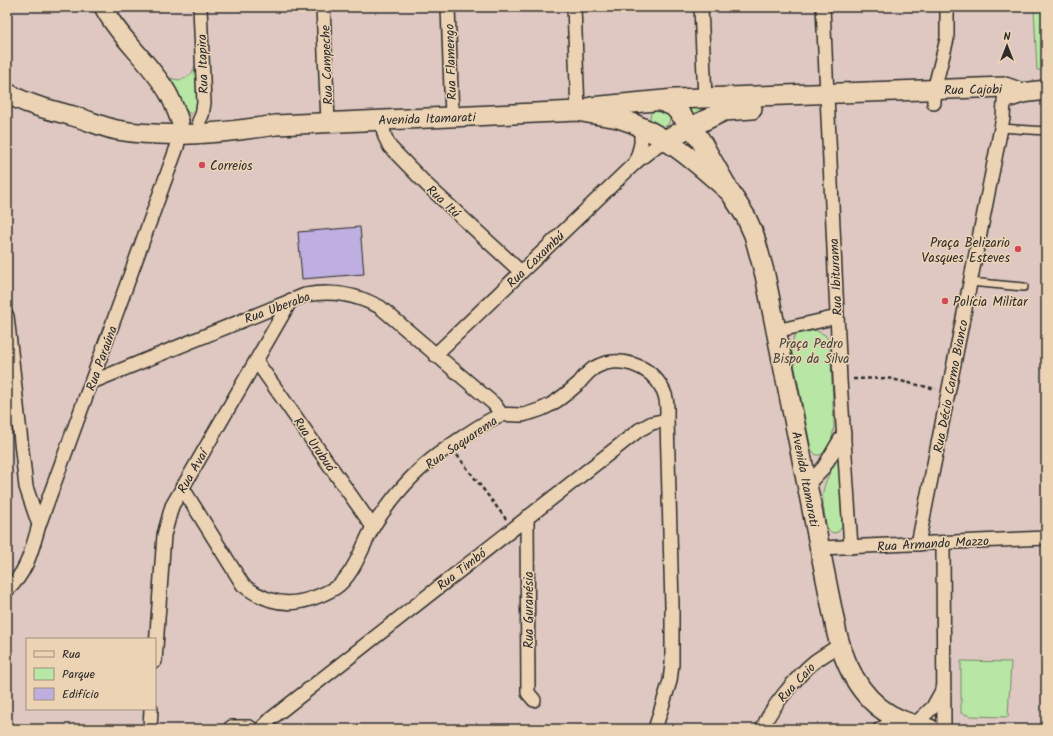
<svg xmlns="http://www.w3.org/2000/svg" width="1053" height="736" font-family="Kalam,sans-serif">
<rect width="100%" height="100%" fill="#dec8c1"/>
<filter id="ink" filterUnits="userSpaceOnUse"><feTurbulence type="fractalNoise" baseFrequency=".025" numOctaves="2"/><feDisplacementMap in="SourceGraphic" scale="8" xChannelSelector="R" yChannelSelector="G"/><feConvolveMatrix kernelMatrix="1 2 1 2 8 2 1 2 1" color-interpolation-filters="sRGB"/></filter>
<g filter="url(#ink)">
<!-- green -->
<g fill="#b8e6a4" stroke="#728868">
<path d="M1034,7H1046V70H1037Z"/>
<path d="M195,66L197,102L194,111L190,114L186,110L171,78C182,83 192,77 195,66Z"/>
<path d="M704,105L696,117L685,106Z"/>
<circle cx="660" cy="118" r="10"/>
<path d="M815,330L825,335L830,342L834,425C833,435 831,450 820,455H816L811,449L791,348L794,337L798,334Z"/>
<path d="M839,460L842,527L838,532L833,533C826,530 826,524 825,517C820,490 823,486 836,461Z"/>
<path d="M961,661L1011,662L1008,717L971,716L961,713Z"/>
</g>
<!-- building -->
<path fill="#beafe0" stroke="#2b2b2b" d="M360,227L364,274L302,279L298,232Z"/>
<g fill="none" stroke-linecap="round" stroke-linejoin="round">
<defs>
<g id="service">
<path d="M1001,128L1046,131"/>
<path d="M970,282L1024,287"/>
</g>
<g id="minor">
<path d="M323,7L328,122"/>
<path d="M448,7L452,117"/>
<path d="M574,7L578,111"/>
<path d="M701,7L705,98"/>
<path d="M823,7L840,380L851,547"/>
<path d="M934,103V90L947,39V7"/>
<path d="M381,120L385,137L390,147L427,185L521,272"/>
<path d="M199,121L202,115L204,103L200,7"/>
<path d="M636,162L641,144V128"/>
<path d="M7,316L26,487L39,525"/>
<path d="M776,331L837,317"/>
<path d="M435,355L636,162L664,140"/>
<path d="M257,362L373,527"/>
<path d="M92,382L305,295C332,290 355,294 380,307L494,404L502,415"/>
<path d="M807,485L824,467L844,433"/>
<path d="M182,487L243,585C274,609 301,607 335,588C353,577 363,545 373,527C385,507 407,480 425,465C438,453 486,420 501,415C507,414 515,415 522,415C528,414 536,411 542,409C556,403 568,393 579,383C583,378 588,372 594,368C618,354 651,365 663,390C668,399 667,410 667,420L672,606V664L670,681L655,729"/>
<path d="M527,517L528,693L534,700"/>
<path d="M943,543L944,729"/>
<path d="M918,544L1003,118L1005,87"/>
<path d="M820,548L1046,538"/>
<path d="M7,590C27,573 32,549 39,525L177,147L181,128"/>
<path d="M155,661L164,535L172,506L291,300"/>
<path d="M915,724L933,707L943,689"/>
<path d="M150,729L151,709"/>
<path d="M261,729L272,718L639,430L652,423L667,420"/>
<path d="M763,729C766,713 800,673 814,662C822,656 831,651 840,645"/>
<path d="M880,729L900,720"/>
</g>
<g id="tertiary">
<path d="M103,7C120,39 150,62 168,93C173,102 176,111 180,121"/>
<path d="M232,729H249"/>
</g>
<g id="secondary">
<path d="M7,93C27,105 51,110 73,116C88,120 102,127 117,130C169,139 224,133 276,125L578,111C591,114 605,115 618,118C662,131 696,162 730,192"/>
<path d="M1010,97L1022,93L1046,90"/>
<path d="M660,101L673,106L691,126L701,141L730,192L746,217L754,235L765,275L837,634C846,669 864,705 901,720C910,724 920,726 930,729"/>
<path d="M591,107L675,99L1005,87L1022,93"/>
<path d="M664,140L724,111L752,109"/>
</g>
</defs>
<!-- service casing -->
<use href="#service" stroke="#2b2b2b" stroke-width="10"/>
<!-- minor casing -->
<use href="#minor" stroke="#2b2b2b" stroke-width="16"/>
<!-- tertiary casing -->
<use href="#tertiary" stroke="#2b2b2b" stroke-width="20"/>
<!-- secondary casing -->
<use href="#secondary" stroke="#2b2b2b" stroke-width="22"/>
<!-- path -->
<g stroke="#2b2b2b" stroke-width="2.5" stroke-dasharray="4 3" stroke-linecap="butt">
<path d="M853,379L887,378L936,389"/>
<path d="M457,455L506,519"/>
</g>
<!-- service -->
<use href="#service" stroke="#ecd3b4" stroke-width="7"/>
<!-- minor -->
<use href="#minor" stroke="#ecd3b4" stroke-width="13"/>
<!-- tertiary -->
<use href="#tertiary" stroke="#ecd3b4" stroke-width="17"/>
<!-- secondary -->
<use href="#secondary" stroke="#ecd3b4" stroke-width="19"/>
</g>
</g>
<!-- markers -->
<g fill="#d1495b" stroke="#ecd3b4" stroke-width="1.5">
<circle cx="202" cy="165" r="4"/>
<circle cx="1018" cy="249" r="4"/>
<circle cx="945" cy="301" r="4"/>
</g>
<g text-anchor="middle" stroke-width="3" stroke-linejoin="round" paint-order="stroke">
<!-- street labels -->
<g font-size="13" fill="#2b2b2b" stroke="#ecd3b4">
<text transform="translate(450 62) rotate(-92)" y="5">Rua Flamengo</text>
<text transform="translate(202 64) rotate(-92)" y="5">Rua Itapira</text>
<text transform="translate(326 65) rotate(-92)" y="5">Rua Campeche</text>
<text transform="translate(973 89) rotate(-1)" y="5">Rua Cajobi</text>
<text transform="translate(427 118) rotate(-2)" y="5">Avenida Itamarati</text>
<text transform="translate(444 201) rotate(43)" y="5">Rua Itú</text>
<text transform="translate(535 259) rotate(-44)" y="5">Rua Caxambú</text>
<text transform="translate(835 277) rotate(-93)" y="5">Rua Ibiturama</text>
<text transform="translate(277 307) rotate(-20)" y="5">Rua Uberaba</text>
<text transform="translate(101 358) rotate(-70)" y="5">Rua Paraúna</text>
<text transform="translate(950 386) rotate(-79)" y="5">Rua Décio Carmo Bianco</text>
<text transform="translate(461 442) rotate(-34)" y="5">Rua Saquarema</text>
<text transform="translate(315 444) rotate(55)" y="5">Rua Urubuá</text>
<text transform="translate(192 471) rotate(-60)" y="5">Rua Avaí</text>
<text transform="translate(806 479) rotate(79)" y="5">Avenida Itamarati</text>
<text transform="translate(933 543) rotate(-3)" y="5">Rua Armando Mazzo</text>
<text transform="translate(461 569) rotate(-38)" y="5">Rua Timbó</text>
<text transform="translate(528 610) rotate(-90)" y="5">Rua Guranésia</text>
<text transform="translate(796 682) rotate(-47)" y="5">Rua Caio</text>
</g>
<!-- poi labels -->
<g font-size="13" fill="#2b2b2b" stroke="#ecd3b4" text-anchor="start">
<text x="210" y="170">Correios</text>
<text x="1010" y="247" text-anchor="end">Praça Belizario<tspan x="1010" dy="15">Vasques Esteves</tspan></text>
<text x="953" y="306">Polícia Militar</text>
</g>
<!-- park labels -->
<g font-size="13" fill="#40473d" stroke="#ecd3b4">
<text x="811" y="348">Praça Pedro<tspan x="811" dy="15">Bispo da Silva</tspan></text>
</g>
</g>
<!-- margin -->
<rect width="1053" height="736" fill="none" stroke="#ecd3b4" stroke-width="24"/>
<rect x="12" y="12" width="1029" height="712" fill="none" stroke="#2b2b2b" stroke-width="1.5" filter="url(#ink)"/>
<!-- legend -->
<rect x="26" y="638" width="130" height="72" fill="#ecd3b4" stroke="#9f907d"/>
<rect x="34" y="651" width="20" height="6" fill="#ecd3b4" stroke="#9f907d"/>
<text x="62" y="658" font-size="12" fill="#2b2b2b">Rua</text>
<rect x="34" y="668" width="20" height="12" fill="#b8e6a4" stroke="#9f907d"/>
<text x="62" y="678" font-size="12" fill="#2b2b2b">Parque</text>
<rect x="34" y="688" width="20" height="12" fill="#beafe0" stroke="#9f907d"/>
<text x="62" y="698" font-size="12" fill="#2b2b2b">Edifício</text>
<!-- north arrow -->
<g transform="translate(1007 46)" stroke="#ecd3b4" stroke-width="3" paint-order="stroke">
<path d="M0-3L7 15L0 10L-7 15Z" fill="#2b2b2b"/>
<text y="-6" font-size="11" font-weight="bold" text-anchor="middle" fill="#2b2b2b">N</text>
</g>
</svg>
